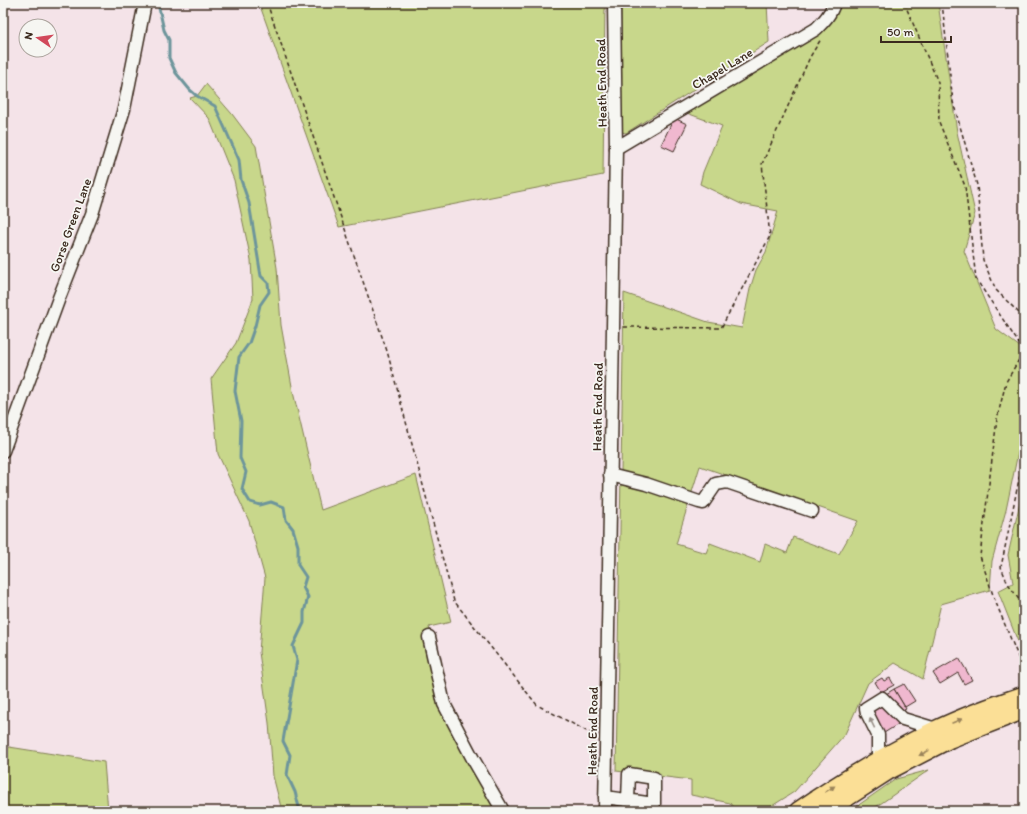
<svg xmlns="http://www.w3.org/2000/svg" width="1027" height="814" font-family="Itim,sans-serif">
<rect width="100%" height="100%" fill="#f4e3e8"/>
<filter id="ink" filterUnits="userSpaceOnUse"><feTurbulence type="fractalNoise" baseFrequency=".025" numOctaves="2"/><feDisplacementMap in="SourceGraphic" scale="8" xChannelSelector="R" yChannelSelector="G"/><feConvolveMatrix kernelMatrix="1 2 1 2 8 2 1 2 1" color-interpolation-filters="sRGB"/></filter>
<g filter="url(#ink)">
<!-- green -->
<g fill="#c8d78b" stroke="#828054" fill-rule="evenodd">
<path d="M259,3H605L603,175L339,227Z"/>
<path d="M621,3H767L769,42L626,133L621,132Z"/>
<path d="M842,3H938L957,132L975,213L964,251L996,329L1024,350V424L1006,510L992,561L990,590L941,604L923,679L895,663L868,683L845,734L794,792L764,811H736L730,803L691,795V780L616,771L624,293L708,322L742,328L750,289L756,270L766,252L778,211L741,204L700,184L703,172L722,126L684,112L821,30L841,6ZM700,466L858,521L839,554L793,537L787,553L765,544L760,562L710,543L706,553L676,544Z"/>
<path d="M206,84L232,114L256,146L277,268L281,325L293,392L321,510L416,475L451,622L429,627L448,709L509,811H282L273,776L269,723L259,652L265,578L249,521L218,454L211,379L236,343L253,299L251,260L234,180L209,118L190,98L197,96Z"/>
<path d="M1024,485V657L998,591L1013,583L1008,555Z"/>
<path d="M3,746L104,762L108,811H3Z"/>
<path d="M929,770L870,811H850L896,779Z"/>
</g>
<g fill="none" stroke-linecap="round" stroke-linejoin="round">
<!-- stream -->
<path stroke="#6d959b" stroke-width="3" d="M159,8L164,30L169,40V58L176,73L190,90L197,96L215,106L239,160L241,180L249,203L261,276L268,283L269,292L260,305L255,326L249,343L239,357L235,391L241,421L240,458L246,472L242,489L250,502L260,505L271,502L284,507L286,520L293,529L298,546V565L306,577L303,587L308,597L304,612V623L293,646L297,660L283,741L290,755L287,775L295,792L300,811"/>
</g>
<!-- building -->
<g fill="#f0b8cf" stroke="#3b2a1e">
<path d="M674,118L687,124L674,151L661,145Z"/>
<path d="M959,658L972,680L964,684L958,673L940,684L933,673Z"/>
<path d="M882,678L884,681L890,678L894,685L881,692L875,682Z"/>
<path d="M904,684L915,701L905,707L894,689Z"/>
<path d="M894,689L906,709L895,715L900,723L884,733L871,709L886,694Z"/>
</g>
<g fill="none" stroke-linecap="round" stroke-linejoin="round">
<defs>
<g id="minor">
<path d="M616,148L816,29C824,21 831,14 834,3"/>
<path d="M3,451L59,298L92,214L124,109L145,3"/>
<path d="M610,475L646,484L699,502L703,503L716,484L727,482L812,511"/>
<path d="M429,637L444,704L473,759L503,811"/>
<path d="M878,760V735L867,713L866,708L882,698L903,719L936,729"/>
<path d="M605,797L654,804V778L629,774L628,800"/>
<path d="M605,811L616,148L614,3"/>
</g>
<g id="highway">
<path d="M798,811C842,781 888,753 935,730C964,716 994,705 1024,695"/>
<path d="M826,811L888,771L950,739L1024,710"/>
</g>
</defs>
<!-- minor casing -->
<use href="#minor" stroke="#3b2a1e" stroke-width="15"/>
<!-- highway casing -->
<use href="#highway" stroke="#3b2a1e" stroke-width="20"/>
<!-- path -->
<g stroke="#3b2a1e" stroke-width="1.5" stroke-dasharray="4 3" stroke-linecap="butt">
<path d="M267,3L387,351L454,601L537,705L596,736"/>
<path d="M907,3L906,7L938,82L939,122L965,186L976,279L1024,351L1006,382L997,419L980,556L994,598L1024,671"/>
<path d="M942,3L953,102L977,185L983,260L996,290L1024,318"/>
<path d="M624,327L721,328L770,236L762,164L810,57L821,39"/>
<path d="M1024,455L1001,567L1007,582L1024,607"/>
</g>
<!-- minor -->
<use href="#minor" stroke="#f6f6f2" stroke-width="12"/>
<!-- highway -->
<use href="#highway" stroke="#fbdf96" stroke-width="17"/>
</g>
<!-- one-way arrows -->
<defs><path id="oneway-solid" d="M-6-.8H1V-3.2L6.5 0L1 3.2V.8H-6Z"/></defs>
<g fill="#9b845a">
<use href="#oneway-solid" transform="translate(957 721) rotate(-23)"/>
<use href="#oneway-solid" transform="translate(924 753) rotate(152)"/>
<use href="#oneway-solid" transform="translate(830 789) rotate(-32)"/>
</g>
<use fill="#989088" href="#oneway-solid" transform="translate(872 723) rotate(-116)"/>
</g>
<g text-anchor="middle" stroke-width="3.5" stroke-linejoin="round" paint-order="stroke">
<!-- street labels -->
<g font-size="13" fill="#3b2a1e" stroke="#f6f6f2">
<text transform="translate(722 68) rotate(-31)" y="5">Chapel Lane</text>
<text transform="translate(601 83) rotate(-91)" y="5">Heath End Road</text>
<text transform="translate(70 225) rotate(-70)" y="5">Gorse Green Lane</text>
<text transform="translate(597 407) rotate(-89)" y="5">Heath End Road</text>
<text transform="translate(592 731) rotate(-89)" y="5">Heath End Road</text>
</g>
</g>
<!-- margin -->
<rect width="1027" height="814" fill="none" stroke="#f6f6f2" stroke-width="16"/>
<rect x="8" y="8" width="1011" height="798" fill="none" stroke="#3b2a1e" stroke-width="1.5" filter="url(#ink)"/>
<!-- north arrow -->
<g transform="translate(38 38) rotate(283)"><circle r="19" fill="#f6f6f2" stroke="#aba49d"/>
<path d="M0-3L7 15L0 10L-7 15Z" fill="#d1495b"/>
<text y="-6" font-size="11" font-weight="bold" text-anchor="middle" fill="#3b2a1e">N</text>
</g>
<!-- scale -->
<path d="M881 36v6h70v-6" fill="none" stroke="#3b2a1e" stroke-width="2"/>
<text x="887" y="36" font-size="12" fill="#3b2a1e" stroke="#f6f6f2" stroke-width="3" paint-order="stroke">50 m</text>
</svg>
